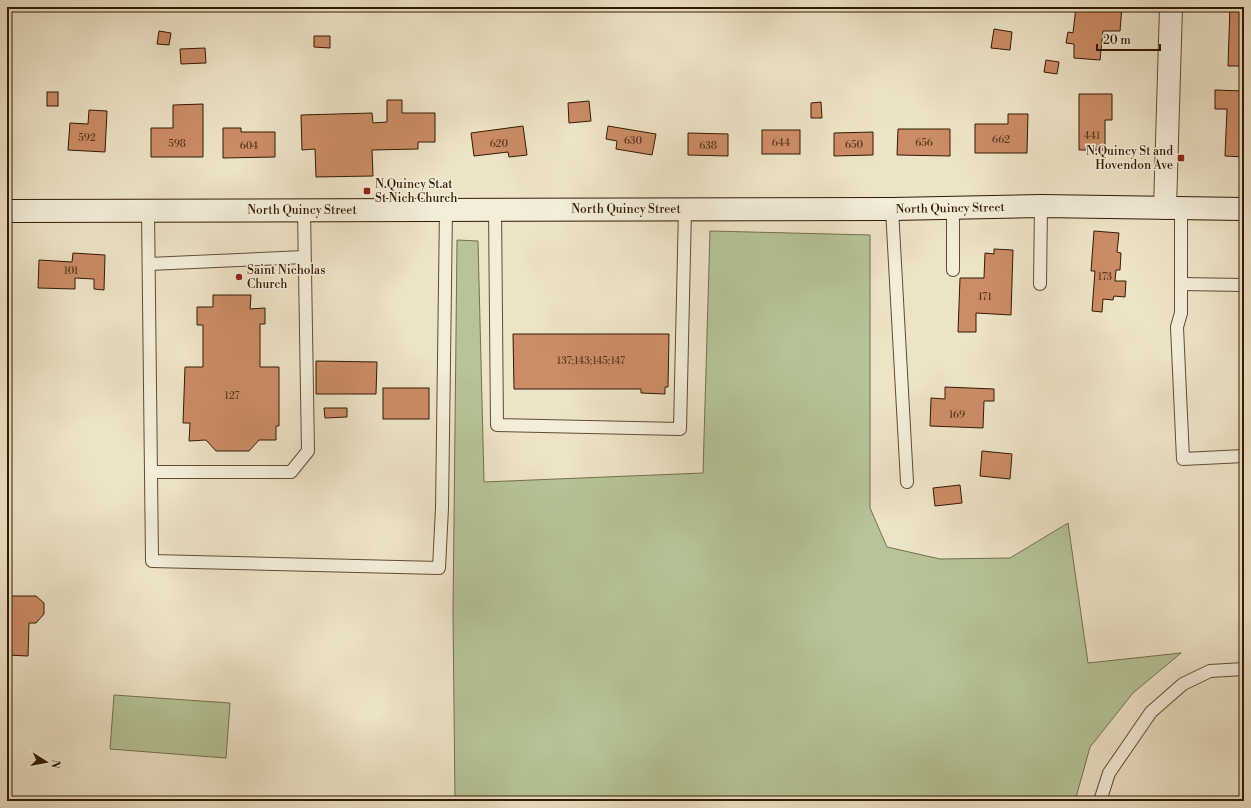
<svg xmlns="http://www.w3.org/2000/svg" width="1251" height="808" font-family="'Libre Bodoni',serif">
<rect width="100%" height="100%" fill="#ede3c6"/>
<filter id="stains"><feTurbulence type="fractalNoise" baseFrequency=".005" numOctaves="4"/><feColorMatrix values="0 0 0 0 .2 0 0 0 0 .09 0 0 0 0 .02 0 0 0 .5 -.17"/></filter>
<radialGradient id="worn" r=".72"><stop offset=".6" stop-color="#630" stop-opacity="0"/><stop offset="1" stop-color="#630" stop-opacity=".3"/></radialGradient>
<!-- green -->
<g fill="#b6c497" stroke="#746f4c">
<path d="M710,231L870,235V508L887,547L940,559L1010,558L1068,523L1088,663L1181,653L1133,693L1090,747L1075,801H455L453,613L457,240L478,241L484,482L703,473Z"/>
<path d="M114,695L230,703L226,758L110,749Z"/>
</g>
<!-- building -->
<g fill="#cb8c67" stroke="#321a00">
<path d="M1076,7H1122L1120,31H1103L1100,60L1074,58V44L1066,43L1068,32L1073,33Z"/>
<path d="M1230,7H1244V66H1228Z"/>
<path d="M994,29L1012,32L1010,50L991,48Z"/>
<path d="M159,31L171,33L169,45L157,44Z"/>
<path d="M314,36H330V48L314,47Z"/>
<path d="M205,48L206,63L181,64L180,49Z"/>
<path d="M1046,60L1059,62L1057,74L1044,72Z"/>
<path d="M1215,90L1244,91V157L1225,156L1227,109H1215Z"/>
<rect x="47" y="92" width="11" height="14"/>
<path d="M1079,94H1112V120H1105V150H1079Z"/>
<path d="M387,100H402V113H435V142H418V149L372,150L373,176L316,177L315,149L302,150L301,115L372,113L373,123L387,122Z"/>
<path d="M589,101L591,121L569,123L568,103Z"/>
<path d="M821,102L822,118H811V103Z"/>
<path d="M203,104V157H151V128H173V105Z"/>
<path d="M89,110L107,111L105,152L68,150L70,123L88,124Z"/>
<path d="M1008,114H1028L1027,153H975V124H1008Z"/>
<path d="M523,126L527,155L509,157L508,152L474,156L471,133Z"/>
<path d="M608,126L656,134L652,155L616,149L617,141L606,139Z"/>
<path d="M223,128H241V132H275V157L223,158Z"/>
<path d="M898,129H950V156L897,155Z"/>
<rect x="762" y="130" width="38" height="24"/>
<path d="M873,132V155L834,156V133Z"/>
<path d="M688,133L728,134V156L688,155Z"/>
<path d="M1094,231L1119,233L1117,252L1121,253L1120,270H1116L1115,281H1126L1125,297L1114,296L1113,300L1103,299L1102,312L1092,311L1095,271H1091Z"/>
<path d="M994,249L1013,250L1011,315L976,313V332H958L960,278H984L985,253L994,254Z"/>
<path d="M73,253L105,255L104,290L94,289V279L75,278V289L38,288L39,260L72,262Z"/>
<path d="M213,295H251L250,309L265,308V324H260V367H279V426H276V440H259L249,451H216L206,440L189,441L190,423H183L185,367H203V325H197V307H213Z"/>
<path d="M513,334H669L668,387H665V394L641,393V389H514Z"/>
<path d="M316,361L377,362L376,394H316Z"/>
<path d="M945,387L994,389V401H984L983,428L930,426L931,398L945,399Z"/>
<rect x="383" y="388" width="46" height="31"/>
<path d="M324,408H347V417L325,418Z"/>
<path d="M982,451L1012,454L1010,479L980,476Z"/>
<path d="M960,485L962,503L935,506L933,488Z"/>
<path d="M7,596H36L44,603V614L36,623H29L28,656L7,655Z"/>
</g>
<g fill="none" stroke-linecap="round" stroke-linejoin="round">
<defs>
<g id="service">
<path d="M1181,208V313L1177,327L1183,459L1244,456"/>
<path d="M495,209L497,425L680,429L685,209"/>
<path d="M892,209L907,482"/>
<path d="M148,211L152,561L439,568L442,508L446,210"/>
<path d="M149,264L304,257"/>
<path d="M953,270V208"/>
<path d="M1040,284L1041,206"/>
<path d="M1181,284L1244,285"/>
<path d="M151,472H291L308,451L304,210"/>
<path d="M1100,801L1109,773L1151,712L1183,684L1210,671L1244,669"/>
</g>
<path id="tertiary" d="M1165,208L1171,7"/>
<path id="secondary" d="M7,211L892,209L1041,206L1244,209"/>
</defs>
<!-- service casing -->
<use href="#service" stroke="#614c32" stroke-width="14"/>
<!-- tertiary casing -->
<use href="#tertiary" stroke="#614c32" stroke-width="24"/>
<!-- secondary casing -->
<use href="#secondary" stroke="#321a00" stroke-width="24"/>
<!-- service -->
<use href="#service" stroke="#f3edda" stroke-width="12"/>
<!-- tertiary -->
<use href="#tertiary" stroke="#f3edda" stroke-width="22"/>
<!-- secondary -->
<use href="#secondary" stroke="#f3edda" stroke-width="22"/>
</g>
<!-- markers -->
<g fill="#8f2418" stroke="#f3edda" stroke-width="1.5">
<rect x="1177" y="154" width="8" height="8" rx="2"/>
<rect x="363" y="187" width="8" height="8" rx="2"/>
<circle cx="239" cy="277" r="4"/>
</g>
<g text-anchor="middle" stroke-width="3" stroke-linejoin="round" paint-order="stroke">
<!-- number labels -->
<g font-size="10" fill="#58361a">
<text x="1092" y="139">441</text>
<text x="87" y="141">592</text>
<text x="1001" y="143">662</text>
<text x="633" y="144">630</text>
<text x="781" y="146">644</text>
<text x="924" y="146">656</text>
<text x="177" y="147">598</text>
<text x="499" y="147">620</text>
<text x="854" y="148">650</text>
<text x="249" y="149">604</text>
<text x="708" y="149">638</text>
<text x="71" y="274">101</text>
<text x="1105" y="280">173</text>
<text x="985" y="300">171</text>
<text x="591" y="364">137;143;145;147</text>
<text x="232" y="399">127</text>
<text x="957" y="418">169</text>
</g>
<!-- poi labels -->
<g font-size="12" fill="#321a00" stroke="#f3edda" text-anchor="start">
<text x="1173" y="155" text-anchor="end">N.Quincy St and<tspan x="1173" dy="14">Hovendon Ave</tspan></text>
<text x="375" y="188">N.Quincy St.at<tspan x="375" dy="14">St Nich Church</tspan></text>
<text x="247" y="274">Saint Nicholas<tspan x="247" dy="14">Church</tspan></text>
</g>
<!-- street labels -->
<g font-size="12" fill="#321a00" stroke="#f3edda">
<text transform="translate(950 208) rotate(-1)" y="4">North Quincy Street</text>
<text x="626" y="213">North Quincy Street</text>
<text x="302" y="214">North Quincy Street</text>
</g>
</g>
<!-- margin -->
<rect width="1251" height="808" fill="none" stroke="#ede3c6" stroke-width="24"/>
<rect x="8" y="8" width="1235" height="792" fill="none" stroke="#321a00" stroke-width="2"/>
<rect x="12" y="12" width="1227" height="784" fill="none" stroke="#321a00"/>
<!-- north arrow -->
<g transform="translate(46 762) rotate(101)" stroke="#f3edda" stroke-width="3" paint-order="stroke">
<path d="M0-3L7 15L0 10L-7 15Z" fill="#321a00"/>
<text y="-6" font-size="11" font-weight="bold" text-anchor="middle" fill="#321a00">N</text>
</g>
<!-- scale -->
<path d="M1097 44v6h63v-6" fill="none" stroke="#321a00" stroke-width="2"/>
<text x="1103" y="44" font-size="12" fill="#321a00" stroke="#f3edda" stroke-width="3" paint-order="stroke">20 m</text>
<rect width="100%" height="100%" filter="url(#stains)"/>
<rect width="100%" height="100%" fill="url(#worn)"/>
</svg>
